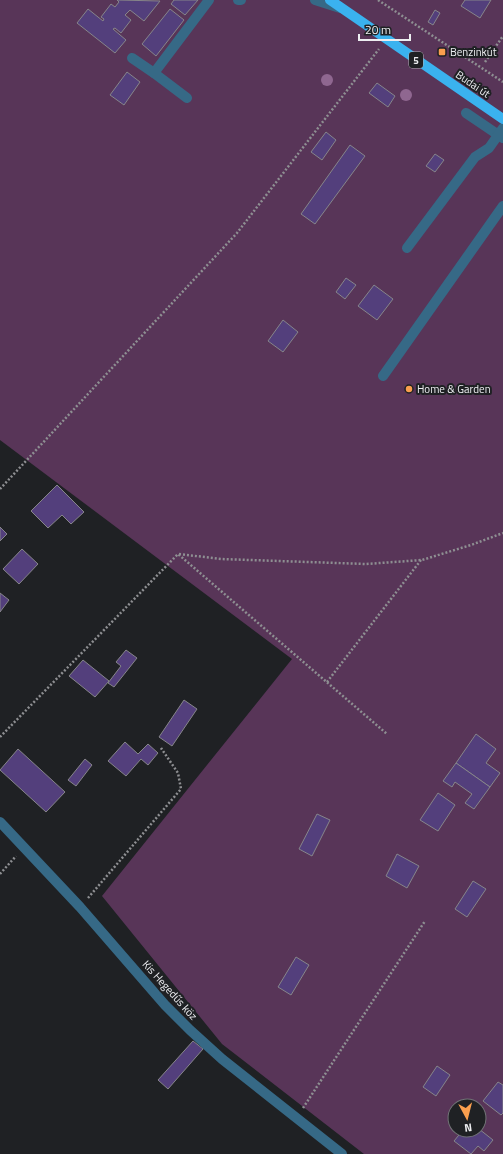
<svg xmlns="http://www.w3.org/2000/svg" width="503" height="1154" font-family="'Titillium Web',sans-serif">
<rect width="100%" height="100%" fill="#1f2124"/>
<!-- green -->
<path fill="#583558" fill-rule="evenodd" d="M0,0H503V1154H364L222,1044L102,896L292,659L0,440ZM455,1106H479V1130H455Z"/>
<!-- building -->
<g fill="#533f7c" stroke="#86858a">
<path d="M117,0L160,1L144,21L130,10L125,15L131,20L121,33L115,28L113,29L126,40L115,53L77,23L88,9L103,21L104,19L101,17L111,4L115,7L119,2Z"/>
<path d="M174,0H198L185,15L171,4Z"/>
<path d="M465,0H491L480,18L461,6Z"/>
<path d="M170,9L184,20L156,56L142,44Z"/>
<path d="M435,10L440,13L433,25L428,22Z"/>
<path d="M127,72L140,82L124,105L110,95Z"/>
<path d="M377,83L395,96L388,107L369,93Z"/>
<path d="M326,132L336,140L322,160L311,152Z"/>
<path d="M350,145L365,156L315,224L301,214Z"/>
<path d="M435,154L444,160L435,172L426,166Z"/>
<path d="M346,278L356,285L345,299L336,292Z"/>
<path d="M374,285L393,299L377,320L358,306Z"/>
<path d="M283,320L298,332L283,352L268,341Z"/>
<path d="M57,485L84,512L71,524L62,515L48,528L31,511Z"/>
<path d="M0,527L7,534L0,541Z"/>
<path d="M22,549L38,564L19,584L3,569Z"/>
<path d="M0,593L9,600L0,612Z"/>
<path d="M126,650L137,658L114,687L108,683L121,666L116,662Z"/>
<path d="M83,660L109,681L95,697L69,676Z"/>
<path d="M184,700L197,709L172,746L159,737Z"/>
<path d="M476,734L496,749L486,763L500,773L490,787L456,763Z"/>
<path d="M125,742L138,754L148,744L158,753L148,765L141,759L126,776L108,761Z"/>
<path d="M18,749L65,792L46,812L0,770Z"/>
<path d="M85,759L92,765L76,786L68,780Z"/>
<path d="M456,763L490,787L474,809L465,803L472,794L455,782L452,787L443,781Z"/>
<path d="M438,793L455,805L438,831L420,820Z"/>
<path d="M317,814L330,820L312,856L299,849Z"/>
<path d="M397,854L419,866L407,888L386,876Z"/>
<path d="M473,881L486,889L467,917L455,909Z"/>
<path d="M296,957L309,965L291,995L278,987Z"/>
<path d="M193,1041L203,1049L168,1089L158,1080Z"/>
<path d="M437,1066L450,1075L436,1096L423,1087Z"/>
<path d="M498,1082L503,1085V1113L501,1115L483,1101Z"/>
<path d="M479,1129L493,1140L484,1151L478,1146L471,1154L454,1141L463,1130Z"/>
</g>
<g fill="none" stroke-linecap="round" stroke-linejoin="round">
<!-- path -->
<g stroke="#8e8f92" stroke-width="2.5" stroke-dasharray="2 2" stroke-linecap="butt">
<path d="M378,0L503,82"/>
<path d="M485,62L503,36"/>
<path d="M0,489L237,233L379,49"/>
<path d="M179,554L221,559L366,564L422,560L471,545L503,533"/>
<path d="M327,682L421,560"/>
<path d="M0,737L178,554L387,734"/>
<path d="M0,874L16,856"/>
<path d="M88,898L181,789L178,773L161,748"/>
<path d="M303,1108L425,921"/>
</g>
<!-- minor -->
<g stroke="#366986" stroke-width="10">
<path d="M238,0H241"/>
<path d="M315,0L340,8"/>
<path d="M132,58L154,73"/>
<path d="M187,98L154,73L209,0"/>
<path d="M466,113L503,138"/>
<path d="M407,248L475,157L489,148L503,128"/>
<path d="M383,376L503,206"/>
<path d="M0,822L80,907L165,1005L190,1030L222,1059L342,1154"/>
</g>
<!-- major -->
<path stroke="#3ab2ef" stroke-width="10" d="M330,0L503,119"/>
</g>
<!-- trees -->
<g fill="#8f6790">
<circle cx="327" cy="80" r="6"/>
<circle cx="406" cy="95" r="6"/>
</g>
<!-- markers -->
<g fill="#fa9f4e" stroke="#1f2124" stroke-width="1.5">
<rect x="438" y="48" width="8" height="8" rx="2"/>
<circle cx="409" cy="389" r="4"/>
</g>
<g text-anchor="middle" stroke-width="4" stroke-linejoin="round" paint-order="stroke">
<!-- shield labels -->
<rect fill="#1f2124" stroke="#afb0b4" stroke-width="1" x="409" y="52" width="14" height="16" rx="3"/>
<g font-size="10" font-weight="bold" fill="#edeef1">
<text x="416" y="64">5</text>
</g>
<!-- poi labels -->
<g font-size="11" fill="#edeef1" stroke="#1f2124" text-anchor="start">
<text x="450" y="56">Benzinkút</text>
<text x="417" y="393">Home &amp; Garden</text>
</g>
<!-- street labels -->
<g font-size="11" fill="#edeef1" stroke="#1f2124">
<text transform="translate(473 84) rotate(34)" y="4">Budai út</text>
<text transform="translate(170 990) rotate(48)" y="4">Kis Hegedűs köz</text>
</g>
</g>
<!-- north arrow -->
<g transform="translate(467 1118) rotate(173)"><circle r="19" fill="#1f2124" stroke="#717376"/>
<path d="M0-3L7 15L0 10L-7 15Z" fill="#fa9f4e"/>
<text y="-6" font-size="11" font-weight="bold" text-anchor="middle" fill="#edeef1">N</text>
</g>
<!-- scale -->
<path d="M359 34v6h51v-6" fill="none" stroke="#edeef1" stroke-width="2"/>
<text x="365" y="34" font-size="12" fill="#edeef1" stroke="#1f2124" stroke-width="3" paint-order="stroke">20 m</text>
</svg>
